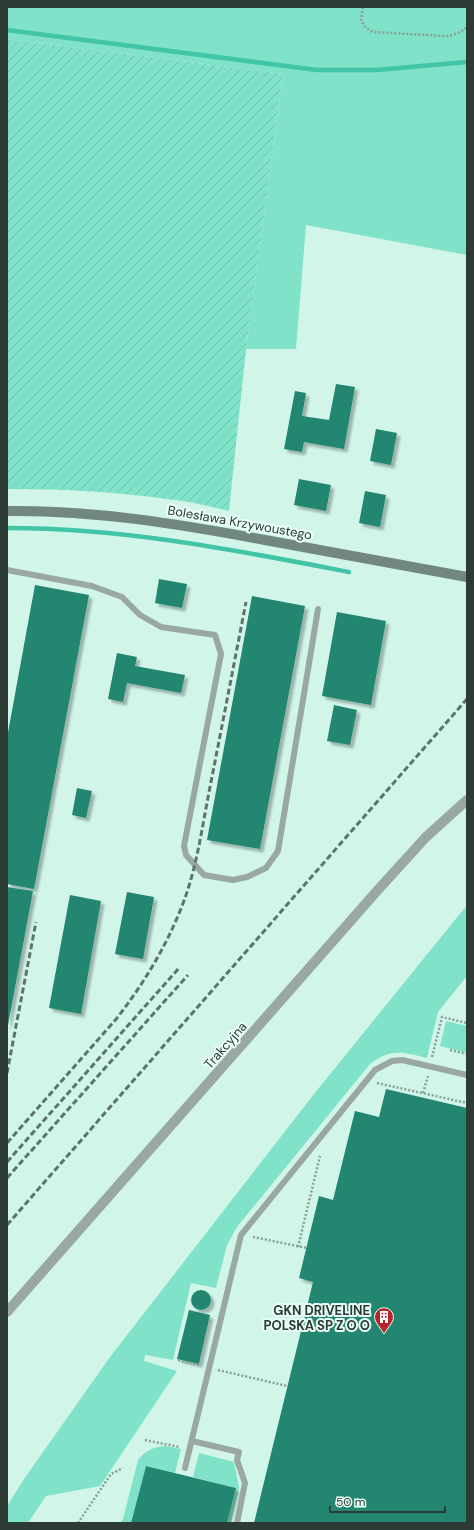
<svg xmlns="http://www.w3.org/2000/svg" width="474" height="1530" font-family="'DM Sans',sans-serif">
<defs>
<pattern id="garden-furrows" width="10" height="10" patternUnits="userSpaceOnUse"><rect width="10" height="10" fill="#80e2c8"/><path d="M-1 1l2-2M0 10L10 0M9 11l2-2" fill="none" stroke="#6fc3ac"/></pattern>
<filter id="shadow"><feDropShadow dx="3.5" dy="3.5" stdDeviation="1" flood-color="#0004"/></filter>
</defs>
<rect width="100%" height="100%" fill="#d2f5ea"/>
<!-- grass -->
<g fill="#80e2c8">
<path d="M7,7H467V255L306,225L296,349H246L283,74L7,39Z"/>
<path d="M467,905V976L438,1012L427,1058C403,1052 391,1048 370,1064L237,1227L227,1245L216,1288L191,1283L173,1360L145,1355L144,1361L177,1371L100,1486L46,1496L28,1523H7V1506L24,1479L110,1357L314,1094Z"/>
<path d="M446,1021L467,1026V1053L440,1046Z"/>
<path d="M166,1446L181,1449L175,1473L146,1466L131,1523H120L123,1519L138,1460C146,1450 153,1447 166,1446Z"/>
<path d="M199,1453L234,1462L239,1487L231,1523H227L236,1488L193,1477Z"/>
</g>
<!-- garden -->
<path fill="url(#garden-furrows)" d="M7,39L283,74L246,349L229,511C212,507 193,502 175,500C120,492 63,489 7,489Z"/>
<g fill="none" stroke-linecap="round" stroke-linejoin="round">
<!-- stream -->
<g stroke="#42c4a7" stroke-width="4.5">
<path d="M7,30L317,70H376L467,62"/>
<path d="M7,528C125,528 235,550 349,572"/>
</g>
</g>
<!-- building -->
<g fill="#208671" filter="url(#shadow)">
<path d="M336,384L355,387L344,449L304,442L302,452L284,449L295,391L306,393L302,416L329,420Z"/>
<path d="M376,429L397,433L391,465L370,461Z"/>
<path d="M299,479L331,485L326,511L294,505Z"/>
<path d="M365,491L386,495L380,527L359,523Z"/>
<path d="M159,579L187,584L182,608L155,603Z"/>
<path d="M35,585L89,595L34,889L7,884V738Z"/>
<path d="M252,596L305,606L260,849L207,840Z"/>
<path d="M337,612L386,621L371,705L322,696Z"/>
<path d="M117,653L137,657L135,666L185,675L181,693L127,683L123,702L108,699Z"/>
<path d="M334,705L357,710L350,745L327,741Z"/>
<path d="M77,788L92,791L86,818L72,815Z"/>
<path d="M7,887L33,891L8,1025H7Z"/>
<path d="M127,892L154,897L143,959L115,954Z"/>
<path d="M70,895L101,901L81,1014L49,1008Z"/>
<path d="M386,1089L467,1108V1523H254L313,1282L299,1278L319,1196L333,1200L355,1111L379,1117Z"/>
<circle cx="201" cy="1300" r="10"/>
<path d="M189,1310L210,1315L199,1364L177,1359Z"/>
<path d="M146,1466L236,1488L227,1523H131Z"/>
</g>
<g fill="none" stroke-linecap="round" stroke-linejoin="round">
<!-- path -->
<g stroke="#869f97" stroke-width="2.5" stroke-dasharray="2 2" stroke-linecap="butt">
<path d="M363,7L361,20L365,27L373,32L444,36C453,36 460,33 467,27"/>
<path d="M450,1050L467,1054"/>
<path d="M432,1057L442,1017L467,1023"/>
<path d="M377,1083L467,1103"/>
<path d="M423,1093L428,1076"/>
<path d="M253,1237L307,1248"/>
<path d="M298,1247L320,1156"/>
<path d="M178,1360L199,1365"/>
<path d="M218,1370L287,1386"/>
<path d="M145,1440L179,1447"/>
<path d="M78,1523L111,1474L123,1468"/>
</g>
<!-- lane -->
<g stroke="#99a8a3" stroke-width="6">
<path d="M7,570L92,586L122,597L140,615L161,627L215,635L221,654L184,846L186,855L204,875L233,880L247,877L266,868L278,851L318,609"/>
<path d="M192,1441L239,1452L237,1460L245,1483L237,1523"/>
<path d="M185,1468L241,1235L375,1070L392,1061L402,1060L467,1075"/>
</g>
<!-- street -->
<path stroke="#99a8a3" stroke-width="10" d="M7,1312L376,892L426,837L467,800"/>
<!-- secondary -->
<path stroke="#718780" stroke-width="10" d="M7,511C94,510 179,524 265,540C332,552 400,565 467,577"/>
<!-- rail -->
<g stroke="#5e736c" stroke-width="3" stroke-dasharray="6 3" stroke-linecap="butt">
<path d="M7,1073L36,922"/>
<path d="M7,1143L117,1018C144,983 166,947 182,906C197,868 202,827 210,787C222,726 234,664 246,602"/>
<path d="M7,1162L179,968"/>
<path d="M7,1178L188,975"/>
<path d="M7,1225L467,699"/>
</g>
</g>
<!-- icons -->
<defs>
<symbol id="building-pin" viewBox="-11 -11 22 30"><path d="M0 17L-7.5 6A9.5 9.5 0 1 1 7.5 6Z" fill="#b42429" stroke="#eafff8"/><path d="M-4-6H4V6H1V3H-1V6H-4ZM-2.5-4.3h1.7v1.8h-1.7ZM.8-4.3h1.7v1.8H.8ZM-2.5-1h1.7V.8h-1.7ZM.8-1h1.7V.8H.8Z" fill="#fff"/></symbol>
</defs>
<g fill-rule="evenodd">
<use href="#building-pin" x="373" y="1306" width="22" height="30"/>
</g>
<g text-anchor="middle" stroke-width="4" stroke-linejoin="round" paint-order="stroke">
<!-- street labels -->
<g font-size="13" fill="#2d3b37" stroke="#eafff8">
<text transform="translate(240 522) rotate(10)" y="5">Bolesława Krzywoustego</text>
<text transform="translate(225 1045) rotate(-49)" y="5">Trakcyjna</text>
</g>
<!-- poi labels -->
<g font-size="13" font-weight="bold" fill="#2d3b37" stroke="#eafff8" text-anchor="end">
<text x="370" y="1315">GKN DRIVELINE<tspan x="370" dy="15">POLSKA SP Z O O</tspan></text>
</g>
</g>
<!-- border -->
<rect width="474" height="1530" fill="none" stroke="#2d3b37" stroke-width="16"/>
<!-- scale -->
<path d="M330 1506v6h115v-6" fill="none" stroke="#2d3b37" stroke-width="2"/>
<text x="336" y="1506" font-size="12" fill="#2d3b37" stroke="#eafff8" stroke-width="3" paint-order="stroke">50 m</text>
</svg>
